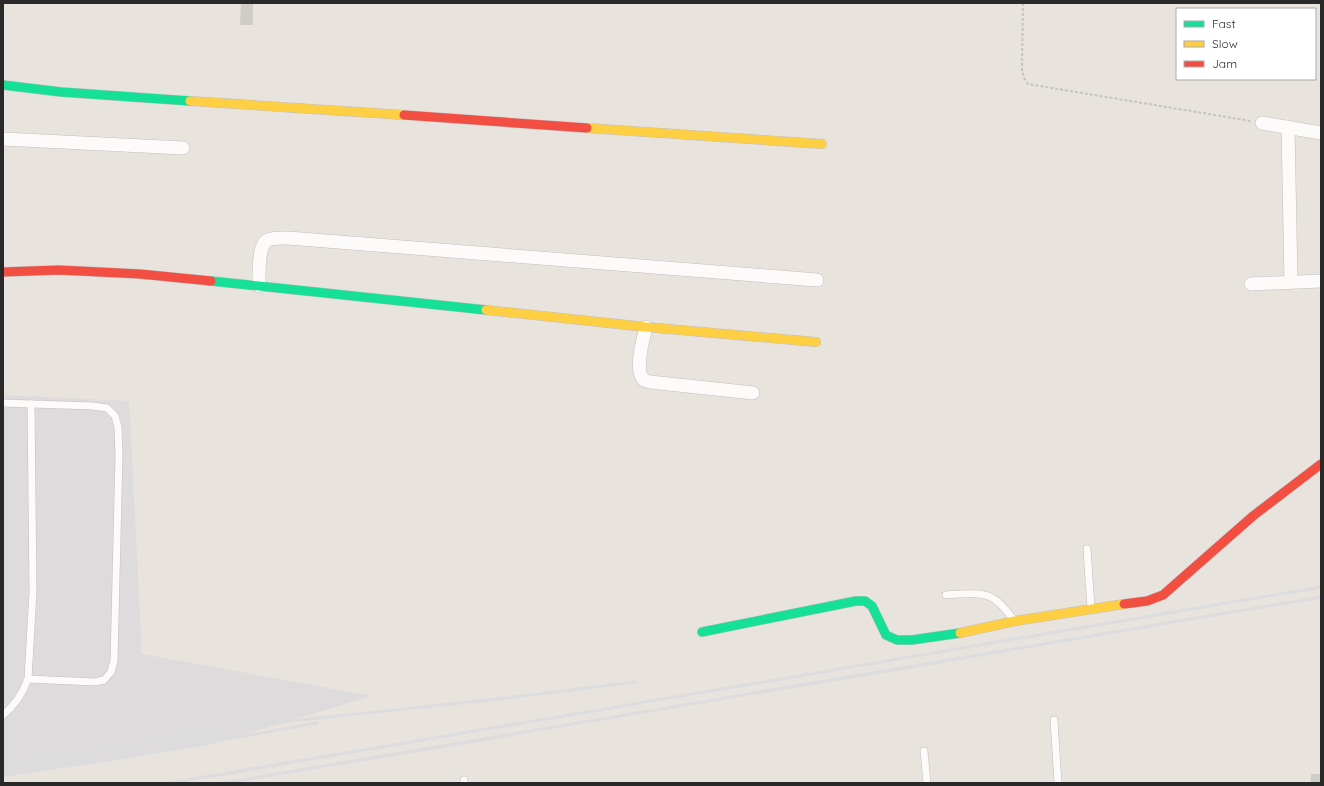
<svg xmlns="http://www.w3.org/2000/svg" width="1324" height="786" font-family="Quicksand,sans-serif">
<rect width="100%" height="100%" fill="#e8e3dd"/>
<!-- industrial -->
<path fill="#dedbdd" d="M3,395L129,401L142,654L372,696L209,745L3,777Z"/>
<!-- building -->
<g fill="#d0cdc8">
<path d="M241,3H253V25H240Z"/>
<rect x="1311" y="774" width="10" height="9"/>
</g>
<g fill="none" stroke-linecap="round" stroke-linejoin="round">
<defs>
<g id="lane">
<path d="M3,403L92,406L107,408L115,416L118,427L119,455L114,661L111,672L104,680L95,682L28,679"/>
<path d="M1087,549L1091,608"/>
<path d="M946,595C960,594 983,591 994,599C1002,604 1008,613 1014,620"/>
<path d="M3,715C15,705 23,693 28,679L33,591L31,404"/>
<path d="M1054,720L1058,783"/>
<path d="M924,751L927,783"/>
<path d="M464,780V783"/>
</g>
<g id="street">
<path d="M1262,123L1321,133"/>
<path d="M1288,127L1291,282"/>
<path d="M3,139L183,148"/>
<path d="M1251,284L1321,281"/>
<path d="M259,286C259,275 258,248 266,241C272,237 281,238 288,238L817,280"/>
<path d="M646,327C643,339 634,371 644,380C646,381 648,381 650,382L753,393"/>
</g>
<g id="fast">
<path d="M3,85L61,92L190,101"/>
<path d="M211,281L486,310"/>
<path d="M702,632L856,601H865L872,606L886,635L897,640H912L960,633"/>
</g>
<g id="slow">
<path d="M190,101L404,115"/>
<path d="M587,128L822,144"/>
<path d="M486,310L646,327L816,342"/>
<path d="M960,633L1015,621L1124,604"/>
</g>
<g id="jam">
<path d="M404,115L587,128"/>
<path d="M3,272L59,270L140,274L211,281"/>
<path d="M1124,604L1147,601L1163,595L1253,516L1321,464"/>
</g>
</defs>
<!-- lane casing -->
<use href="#lane" stroke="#c1bfbf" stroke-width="8"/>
<!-- street casing -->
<use href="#street" stroke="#c1bfbf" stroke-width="14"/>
<!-- fast casing -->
<use href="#fast" stroke="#c1bfbf" stroke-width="10"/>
<!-- slow casing -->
<use href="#slow" stroke="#c1bfbf" stroke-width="10"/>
<!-- jam casing -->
<use href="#jam" stroke="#c1bfbf" stroke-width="10"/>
<!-- path -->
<path stroke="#c4c4c3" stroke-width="2" stroke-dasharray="3 2" stroke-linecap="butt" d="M1023,3L1022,69L1024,78L1028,84L1251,121"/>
<!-- lane -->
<use href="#lane" stroke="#fcfbfa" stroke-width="7"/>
<!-- street -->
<use href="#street" stroke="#fcfbfa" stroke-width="13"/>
<!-- fast -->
<use href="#fast" stroke="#16e098" stroke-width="9"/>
<!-- slow -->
<use href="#slow" stroke="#ffcf43" stroke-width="9"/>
<!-- jam -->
<use href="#jam" stroke="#f24e42" stroke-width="9"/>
<!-- rail -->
<g stroke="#dcdcde" stroke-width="3">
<path d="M3,764L113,749L241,726L489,700L636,682"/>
<path d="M3,775L115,759L317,723"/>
<path d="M170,783L1321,587"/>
<path d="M225,783L1321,597"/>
</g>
</g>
<!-- border -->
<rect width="1324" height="786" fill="none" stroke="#292929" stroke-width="8"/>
<!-- legend -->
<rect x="1176" y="8" width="140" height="72" fill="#ffffff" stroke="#a9a9a9"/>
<rect x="1184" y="21" width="20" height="6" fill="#16e098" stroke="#a9a9a9"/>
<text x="1212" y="28" font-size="12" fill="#292929">Fast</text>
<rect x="1184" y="41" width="20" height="6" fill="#ffcf43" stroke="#a9a9a9"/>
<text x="1212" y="48" font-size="12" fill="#292929">Slow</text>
<rect x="1184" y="61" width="20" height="6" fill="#f24e42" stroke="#a9a9a9"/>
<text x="1212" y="68" font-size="12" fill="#292929">Jam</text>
</svg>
